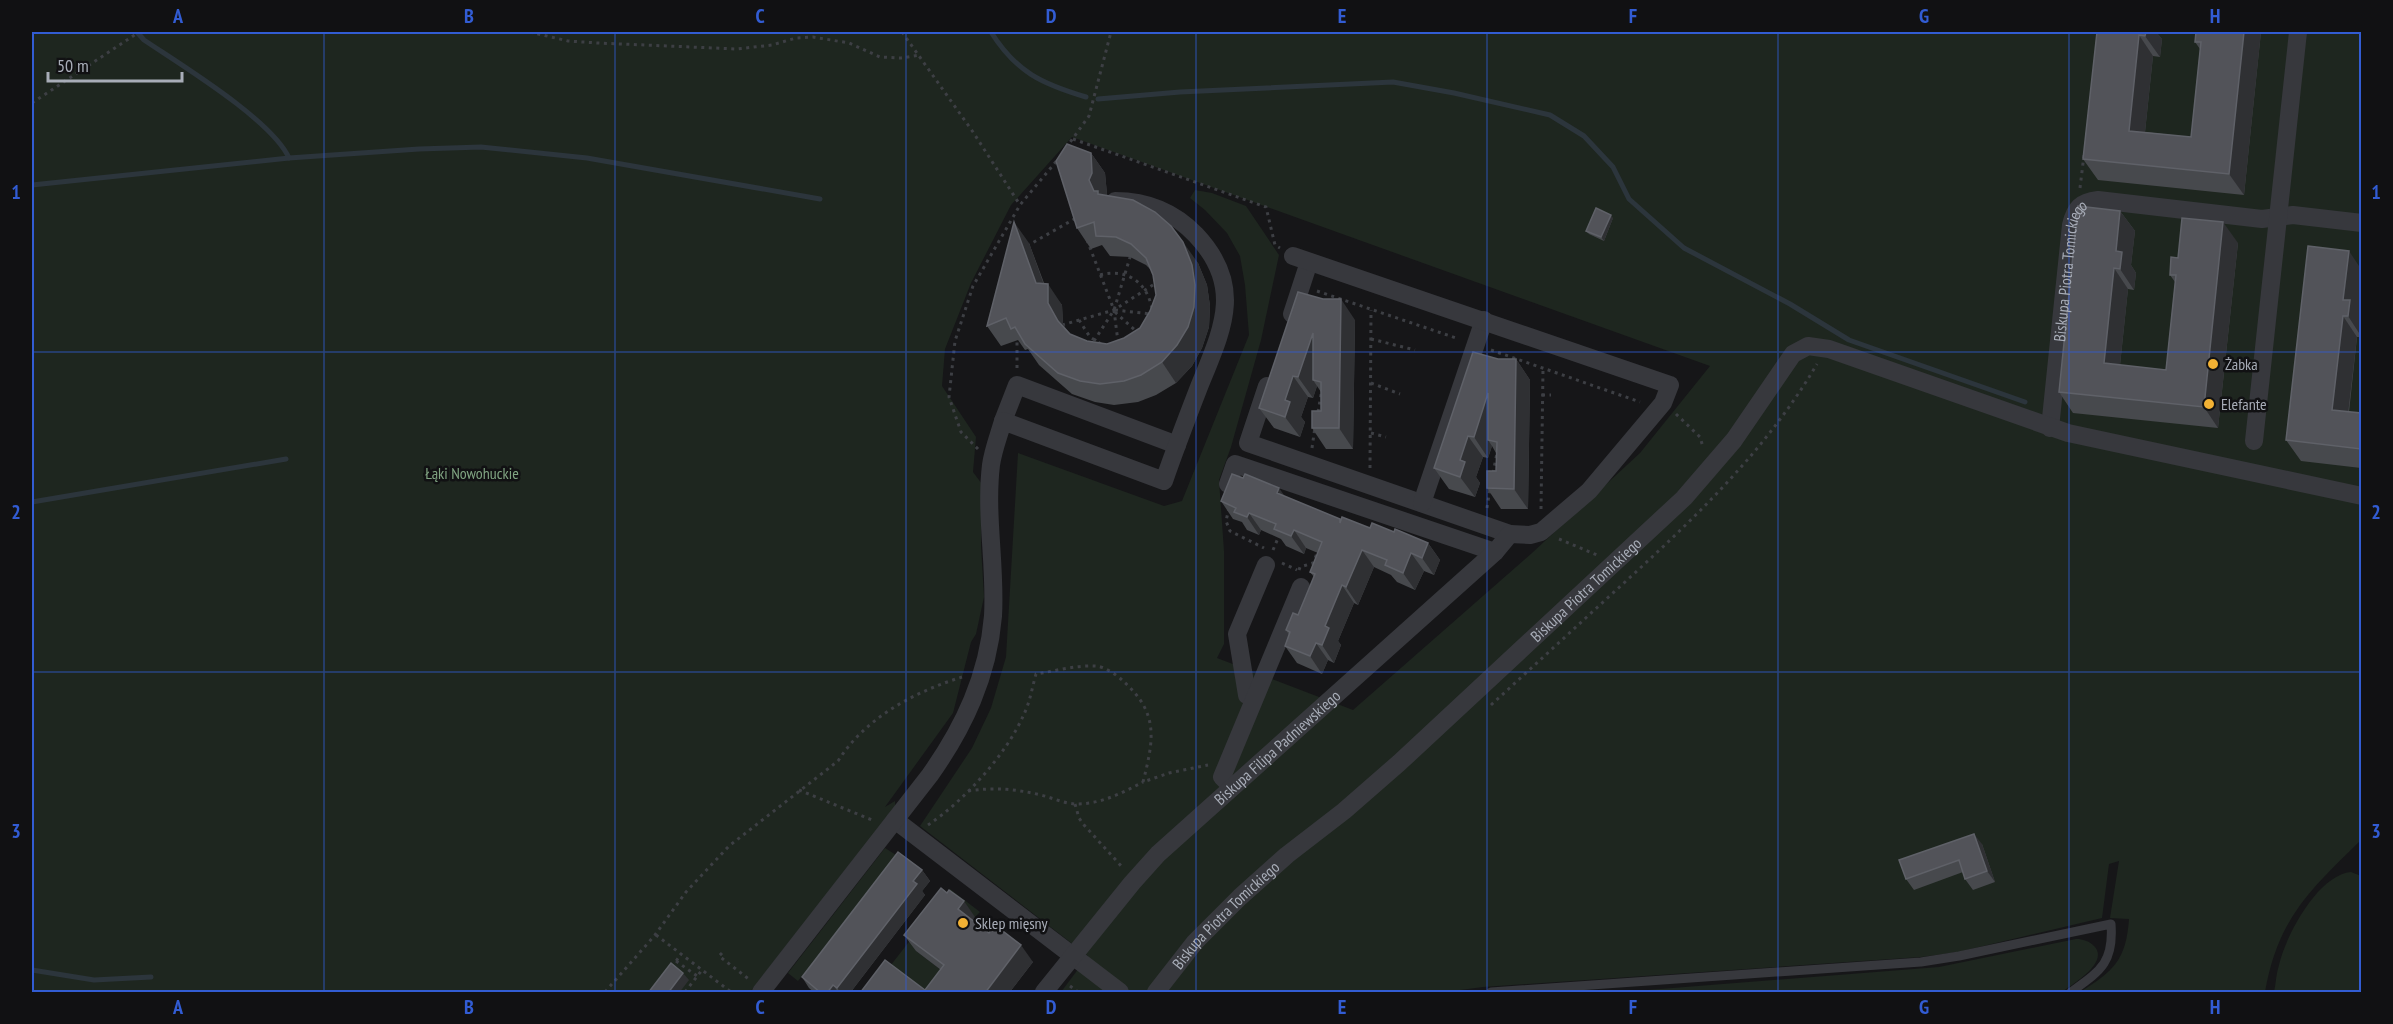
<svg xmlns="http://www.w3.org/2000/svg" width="2393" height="1024" font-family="'PT Sans Narrow',sans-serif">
<rect width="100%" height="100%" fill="#161618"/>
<!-- green -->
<g fill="#1e261f">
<path d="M32,32H2361V840C2310,890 2278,918 2265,992H2080C2114,971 2126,960 2129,919L2110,918L2119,861L2109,864L2102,918L1958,952L1921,957L1483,987L1445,992H1061L1088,956L920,826L972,748L991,708L1006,657L1018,453L1164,506L1182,501L1249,335L1245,285L1240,256L1227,233L1205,210L1190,198L1195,190L1212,193L1246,206L1279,255L1261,340L1231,447L1219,480L1224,551V644L1217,658L1353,710L1532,553L1640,453L1710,366L1072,137L1011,205L971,283L945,349L942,386L976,437L973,472L982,484L981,546L984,597L976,634L971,642L953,713L885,807L895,801V807L750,992H32Z"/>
<path d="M885,848L896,855L798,981L788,973Z"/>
<path d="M2351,872L2361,876V992H2274C2276,983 2276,974 2279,965C2286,935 2318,875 2351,872Z"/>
<path d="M950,889L980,912L975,917L916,951L941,970L984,915L998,926L947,992H870Z"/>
<path d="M2076,939C2083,939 2089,941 2094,946C2110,962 2073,984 2062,992H1622L1939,967Z"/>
</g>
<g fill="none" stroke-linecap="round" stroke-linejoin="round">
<!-- stream -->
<g stroke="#2c353c" stroke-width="5">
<path d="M137,32L144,40C181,65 272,120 289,158"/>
<path d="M991,32C1016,72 1042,84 1086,97"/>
<path d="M1098,99L1180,92L1393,82L1454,93L1550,115L1584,136L1613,167L1629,199L1684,248L1790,304L1849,340L2025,402"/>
<path d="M32,185L289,158L419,149L481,147L587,158L820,199"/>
<path d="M32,502L286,459"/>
<path d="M32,970L94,980L151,977"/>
</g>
<!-- path -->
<g stroke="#3d3f44" stroke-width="3" stroke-dasharray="3 4.5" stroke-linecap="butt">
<path d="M530,32L568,41L598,43L737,49L772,45L796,38L813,37L849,43L880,57L901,58L920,55"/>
<path d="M902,32L973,132L1020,205"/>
<path d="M32,103L139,32"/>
<path d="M1073,139L1266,207L1275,245L1280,248"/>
<path d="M1066,148L1089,116L1111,32"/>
<path d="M2080,188L2084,155"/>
<path d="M1087,240L1114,310L1118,342"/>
<path d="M1027,246L1076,218"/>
<path d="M1100,275C1127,268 1147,282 1152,309"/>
<path d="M1317,291L1459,339"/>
<path d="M1115,310L1151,314"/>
<path d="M1115,312L1137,332"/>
<path d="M1079,320L1090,337L1101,344"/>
<path d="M1062,325L1114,310L1156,283"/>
<path d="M1371,339L1415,350"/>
<path d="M1094,341L1114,310L1131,254"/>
<path d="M1491,350L1640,402"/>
<path d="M1017,368V340"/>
<path d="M1371,383L1400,394"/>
<path d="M1542,395H1551"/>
<path d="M1318,412L1322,389"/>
<path d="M1676,414L1700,437L1703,447"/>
<path d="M1371,433L1386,437"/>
<path d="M1312,448L1315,427"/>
<path d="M978,449L961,432L949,397L955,341L973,286L1020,205L1059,158"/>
<path d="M1370,468L1371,310"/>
<path d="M1493,473L1497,453"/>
<path d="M1229,508L1226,521L1230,531L1264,548"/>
<path d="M1487,508L1490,488"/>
<path d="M1541,509L1543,369"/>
<path d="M1559,539L1597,555"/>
<path d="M1273,550L1278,538"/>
<path d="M1282,563L1297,570"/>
<path d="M1299,570L1300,567L1313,563L1318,551"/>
<path d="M1491,705C1536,664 1580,623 1625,582C1697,516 1767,449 1817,364"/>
<path d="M799,790L872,820"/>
<path d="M968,791C994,787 1016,789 1041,795C1053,798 1065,804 1077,804C1101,804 1122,793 1143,782"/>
<path d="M1075,804L1079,818L1084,825L1123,868"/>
<path d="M928,825C964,801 1007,754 1024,714C1030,702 1032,688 1036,674C1055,671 1076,665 1095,666C1104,666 1117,675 1123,681C1159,713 1154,739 1143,782L1169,773L1208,765"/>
<path d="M656,935L731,992"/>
<path d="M722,953L719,956L750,980"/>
<path d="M676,961L697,976"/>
<path d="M672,967L681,954"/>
<path d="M1070,986L1078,992"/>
<path d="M605,992L655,935L686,892L729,846L838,761C865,718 914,692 962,677"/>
<path d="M685,992L702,970"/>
</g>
<!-- service -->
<path stroke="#37383d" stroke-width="9" d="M1491,992L1921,962L1959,956L2111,924C2114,963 2100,971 2071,992"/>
<!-- minor -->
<g stroke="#37383d" stroke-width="18">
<path d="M1292,314L1309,262"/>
<path d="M1267,386L1248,443L1510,534"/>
<path d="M1003,421L1017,385L1177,445"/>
<path id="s1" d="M2050,428L2071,225C2075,208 2081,202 2098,200L2262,219L2293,215L2362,223"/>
<path d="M2254,441L2298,32"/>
<path d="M1228,484L1235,464L1495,552"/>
<path d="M1422,503L1484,320"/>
<path d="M1254,698L1247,695L1237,634L1266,565"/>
<path d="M1232,787L1222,777L1301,587"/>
<path d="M895,820L1120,992"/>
<path d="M761,992L930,775C964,727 988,676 993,616C996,566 985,515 991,465C993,450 999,435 1003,421L1164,481C1175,449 1187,418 1199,387C1222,330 1245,287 1196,235C1174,212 1148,201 1115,201"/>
<path id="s2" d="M1044,992L1132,883L1158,854L1495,552L1510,534L1530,535L1541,532L1589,491L1663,403L1670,385L1293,256"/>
<path id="s3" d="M1156,992L1195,942L1240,897L1287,855L1344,811L1399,763L1684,498L1734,440L1793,354L1808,346L1829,349L2068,433L2362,496"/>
</g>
</g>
<!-- wall -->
<g fill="#47494d">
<path d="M2097,32H2156L2162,39L2160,57L2153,56L2145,132L2191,137L2200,49L2195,42L2196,32H2261L2244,195L2098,180L2083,159Z"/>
<path d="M1091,153L1105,173L1107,194L1106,196L1198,263L1207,285L1210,306L1209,327L1202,348L1192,366L1176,383L1156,395L1138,402L1114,405L1095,402L1072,394L1039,365L1028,349L1025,350L1018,340L1001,346L987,326L1029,243L1044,283L1062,305L1063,324L1066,329L1070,334L1087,341L1107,344L1124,338L1140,328L1150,311L1156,295L1153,275L1151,270L1146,265L1130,257L1110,256L1102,245L1091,249L1077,228Z"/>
<path d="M2120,211L2135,231L2131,265L2136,273L2134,290L2128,289L2120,365L2166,370L2175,282L2170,275L2178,258L2238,243L2218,428L2073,413L2059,392Z"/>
<path d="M1613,218L1604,241L1589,234L1586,231Z"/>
<path d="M2308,246L2361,317V337H2357L2349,412L2361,413V468L2301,461L2286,440Z"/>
<path d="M1355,320L1353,449H1326L1312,428L1321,411V392L1317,386L1313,398L1308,397L1301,417L1305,422L1300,437L1274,428L1259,408Z"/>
<path d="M1498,359H1516L1530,380L1528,509H1501L1487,488L1496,471V453L1492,446L1488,458L1483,457L1476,477L1480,483L1475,497L1449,489L1434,468Z"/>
<path d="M1243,478L1340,521L1370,528L1394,532L1428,543L1440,560L1434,575L1424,571L1415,590L1397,582L1391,575L1374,567L1358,605L1354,603L1338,641L1341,645L1334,663L1328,660L1322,674L1297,663L1285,646L1289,635L1286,630L1298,615L1314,577L1310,572L1318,553L1306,548L1304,554L1286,546L1281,539L1261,530L1259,535L1247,530L1242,522L1233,519L1221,501Z"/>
<path d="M1982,844L1995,882L1973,890L1965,879L1963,872L1914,890L1906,879Z"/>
<path d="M922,870L930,881L922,891L925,895L850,993H815L809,988L802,977Z"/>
<path d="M975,917L973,920L989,933L1033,962L1009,993H860L925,990L941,970L916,951L904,935Z"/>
</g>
<!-- shaded-wall -->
<g fill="#2f3033">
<path d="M2146,32H2156L2162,39L2160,57L2145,36Z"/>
<path d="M2244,32H2261L2244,195L2229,174Z"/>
<path d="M2139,35L2153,56L2143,151L2129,131Z"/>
<path d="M1091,153L1105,173L1107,194L1104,200L1094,191L1089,180Z"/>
<path d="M2120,211L2135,231L2131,265L2136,273L2134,290L2120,269L2116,251Z"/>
<path d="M1611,215L1613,218L1604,241L1601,237Z"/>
<path d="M1014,222L1029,243L1048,296V284L1062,305L1063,324L1072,342L1058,321L1036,283Z"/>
<path d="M2223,222L2238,243L2218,428L2204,407Z"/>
<path d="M1183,242L1198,263L1207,285L1210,306L1209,327L1202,348L1192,366L1176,383L1162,362Z"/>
<path d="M2349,251L2361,269V288L2359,313L2361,317V336L2348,316L2343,300Z"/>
<path d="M2114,268L2128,289L2118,384L2104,363Z"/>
<path d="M1341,299L1355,320L1353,449L1339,428Z"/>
<path d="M2343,316L2357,337L2346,431L2332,410Z"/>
<path d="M1313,333V380L1317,386L1313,398L1298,377Z"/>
<path d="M1516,359L1530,380L1528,509L1514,489Z"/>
<path d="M1293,376L1308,397L1301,417L1305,422L1300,437L1285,417V400Z"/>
<path d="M1488,393V440L1492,446L1488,458L1474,437Z"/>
<path d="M1468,436L1483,457L1476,477L1480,483L1475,497L1460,477V460Z"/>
<path d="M1279,488L1291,505L1277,493Z"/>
<path d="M1249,513L1261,530L1259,535L1247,517Z"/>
<path d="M1294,530L1306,548L1304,554L1291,536Z"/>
<path d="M1428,543L1440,560L1434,575L1422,558Z"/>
<path d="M1362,550L1374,567L1358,605L1346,587Z"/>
<path d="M1411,553L1424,571L1415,590L1403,573Z"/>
<path d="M1342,585L1354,603L1338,641L1341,645L1334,663L1322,645L1325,626Z"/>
<path d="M1316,643L1328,660L1322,674L1310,656Z"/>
<path d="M1974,834L1982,844L1995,882L1987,871Z"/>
<path d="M922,870L930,881L922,891L925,895L850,993H841L837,988Z"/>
<path d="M964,901L975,917L969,925L958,909Z"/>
<path d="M1021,945L1033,962L1009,993H985Z"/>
<path d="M683,973L689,980L679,993H668Z"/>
<path d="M833,985L839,993H827Z"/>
</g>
<!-- building -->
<g fill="#525359" stroke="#5f6168" stroke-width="1.5">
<path d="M2097,32H2146L2145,36L2139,35L2129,131L2191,137L2201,42H2195L2196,32H2244L2229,174L2083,159Z"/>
<path d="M1067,144L1091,153L1092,173L1089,180L1094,191H1098V194L1133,200L1155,212L1171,226L1183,242L1192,265L1195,285L1194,307L1188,327L1177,345L1162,362L1141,375L1124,381L1100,384L1080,381L1058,373L1025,344L1015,327L1011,329L1006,318L987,326L1014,222L1036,283L1048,284V303L1058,321L1070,334L1087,341L1107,344L1124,338L1140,328L1150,311L1156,295L1153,275L1146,258L1131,244L1116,237L1096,236L1094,222L1077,228L1056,161Z"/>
<path d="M2078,206L2120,211L2116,251L2122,252L2120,269L2114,268L2104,363L2166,370L2176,275H2170L2171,257L2178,258L2182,218L2223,222L2204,407L2059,392Z"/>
<path d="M1596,208L1611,215L1601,237L1586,231Z"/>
<path d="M2308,246L2349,251L2343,300H2350L2348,316H2343L2332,410L2361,413V449L2286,440Z"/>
<path d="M1298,292L1323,299H1341L1339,428H1312V411H1321V382L1313,380V333L1298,377L1293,376L1285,400L1290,402L1285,417L1259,408Z"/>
<path d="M1473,352L1498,359H1516L1514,489L1487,488V471H1496L1497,442L1488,440V393L1474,437L1468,436L1460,460L1465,462L1460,477L1434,468Z"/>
<path d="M1232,474L1243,478L1245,474L1279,488L1277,493L1340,519V523L1342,517L1370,528L1372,523L1394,532L1395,529L1428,543L1422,558L1411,553L1403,573L1385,565L1387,560L1362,550L1346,587L1342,585L1325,626L1329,628L1322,645L1316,643L1310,656L1285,646L1290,632L1286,630L1293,613L1298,615L1315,574L1310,572L1322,542L1294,530L1291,536L1274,529L1276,524L1249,513L1247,517L1234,512L1236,508L1221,501Z"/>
<path d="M1974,834L1987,871L1965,879L1959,860L1906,879L1899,860Z"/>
<path d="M898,852L922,870L913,881L917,884L837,988L833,985L827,993H821L802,977Z"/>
<path d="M941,888L947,893L949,890L964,901L958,909L989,933L995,925L1021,945L985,993H860L885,960L925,990L944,965L904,935Z"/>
<path d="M671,963L683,973L668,993H648Z"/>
</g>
<!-- grid -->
<path fill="none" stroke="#325cd3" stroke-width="1.5" stroke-opacity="0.55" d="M324,32V992M615,32V992M906,32V992M1196,32V992M1487,32V992M1778,32V992M2069,32V992M32,352H2362M32,672H2362"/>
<!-- markers -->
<g fill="#f2b134" stroke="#111113" stroke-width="2">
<circle cx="2213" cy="364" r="6"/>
<circle cx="2209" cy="404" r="6"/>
<circle cx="963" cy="923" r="6"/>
</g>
<g text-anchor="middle" stroke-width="5" stroke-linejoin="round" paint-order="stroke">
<!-- street labels -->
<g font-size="16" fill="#a8adb8" stroke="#111113">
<text dy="6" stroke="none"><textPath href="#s1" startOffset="159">Biskupa Piotra Tomickiego</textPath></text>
<text dy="6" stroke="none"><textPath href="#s3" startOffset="590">Biskupa Piotra Tomickiego</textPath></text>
<text dy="6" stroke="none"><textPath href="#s2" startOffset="339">Biskupa Filipa Padniewskiego</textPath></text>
<text dy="6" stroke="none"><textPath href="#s3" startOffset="104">Biskupa Piotra Tomickiego</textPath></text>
</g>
<!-- poi labels -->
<g font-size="16" fill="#a8adb8" stroke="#111113" text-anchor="start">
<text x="2225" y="370">Żabka</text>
<text x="2221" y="410">Elefante</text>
<text x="975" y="929">Sklep mięsny</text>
</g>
<!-- park labels -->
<g font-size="16" fill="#7fa381" stroke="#111113">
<text x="472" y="479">Łąki Nowohuckie</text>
</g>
</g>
<!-- border -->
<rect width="2393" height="1024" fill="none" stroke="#111113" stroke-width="66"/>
<!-- scale -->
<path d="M48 72v9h134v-9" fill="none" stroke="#a8adb8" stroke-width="3"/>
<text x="57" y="72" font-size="18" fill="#a8adb8" stroke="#111113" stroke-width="4.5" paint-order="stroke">50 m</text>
<rect x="33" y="33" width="2327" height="958" fill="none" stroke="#325cd3" stroke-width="2"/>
<g font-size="20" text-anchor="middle" font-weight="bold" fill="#325cd3">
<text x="178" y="23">A</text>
<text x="469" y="23">B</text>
<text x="760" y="23">C</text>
<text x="1051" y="23">D</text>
<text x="1342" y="23">E</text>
<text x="1633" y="23">F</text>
<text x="1924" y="23">G</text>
<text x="2215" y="23">H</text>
<text x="16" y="199">1</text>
<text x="2376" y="199">1</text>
<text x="16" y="519">2</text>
<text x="2376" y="519">2</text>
<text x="16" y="838">3</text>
<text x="2376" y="838">3</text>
<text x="178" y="1014">A</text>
<text x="469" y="1014">B</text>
<text x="760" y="1014">C</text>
<text x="1051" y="1014">D</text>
<text x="1342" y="1014">E</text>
<text x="1633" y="1014">F</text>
<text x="1924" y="1014">G</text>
<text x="2215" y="1014">H</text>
</g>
</svg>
